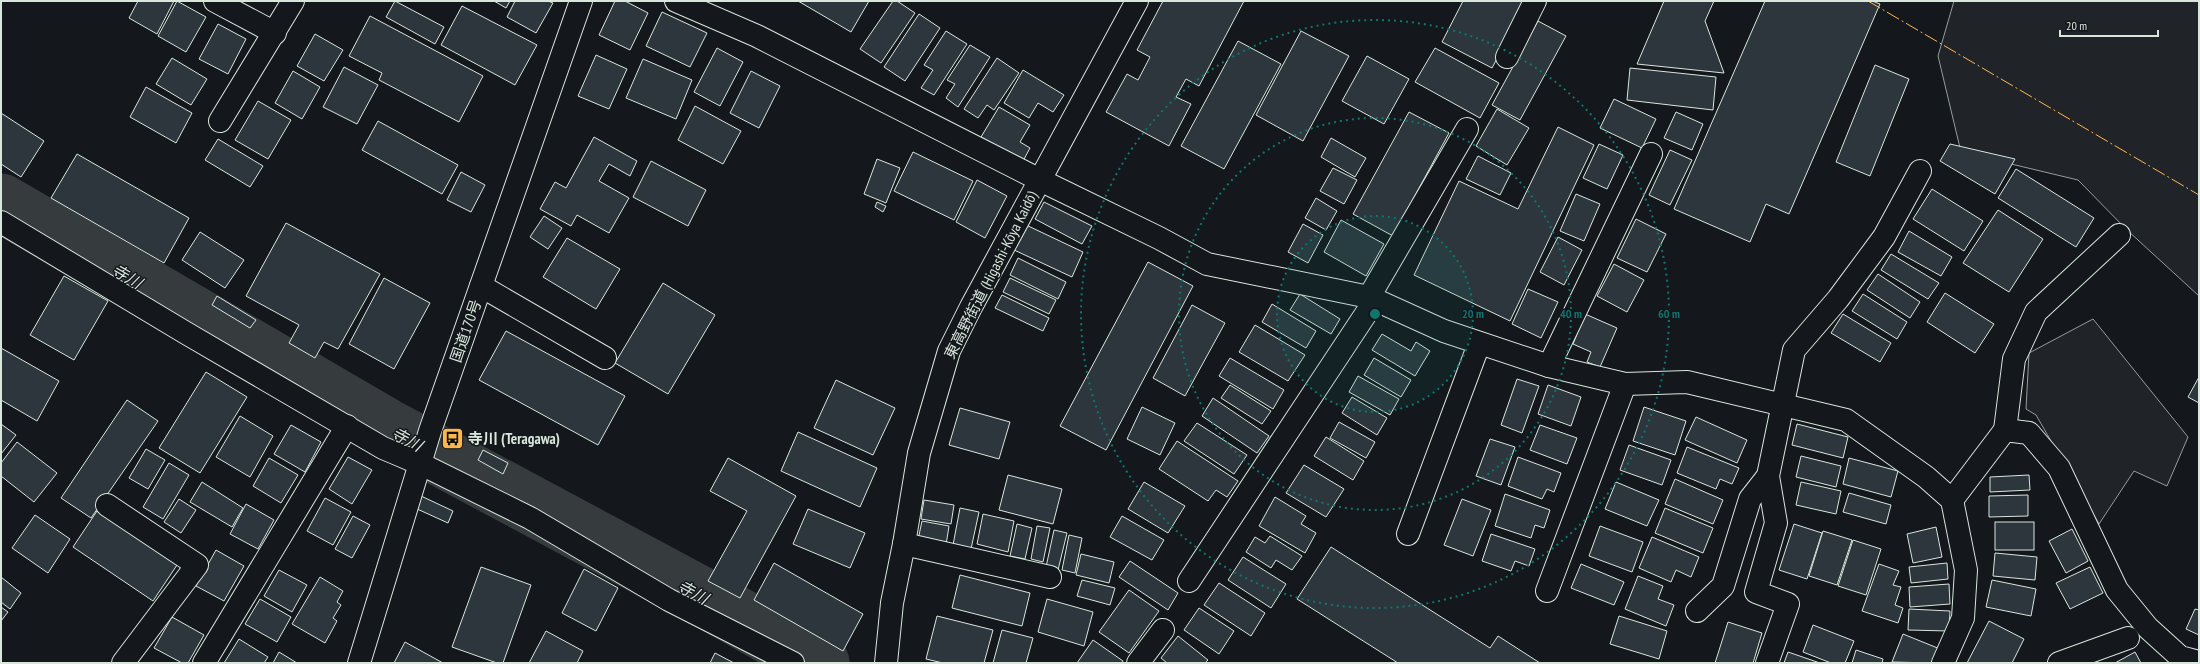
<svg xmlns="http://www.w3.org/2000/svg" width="2200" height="664" font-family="'PT Sans Narrow','Noto Sans JP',sans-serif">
<rect width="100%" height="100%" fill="#14181c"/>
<!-- green -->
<g fill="#202428" stroke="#939e99">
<path d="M1954,1H2199V296L2127,230L2078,180L1961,152L1938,56Z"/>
<path d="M2093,319L2188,437L2167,486L2134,471L2099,524L2036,415L2026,409L2029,353Z"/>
</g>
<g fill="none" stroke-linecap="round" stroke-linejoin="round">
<!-- river -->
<path stroke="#363b3e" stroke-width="59" d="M1,203L387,428L710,601L820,663"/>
</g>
<!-- building -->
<g fill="#2c363c" stroke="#d8e6dc">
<path d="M138,1H174L157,34L129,18Z"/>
<path d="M177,1L206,17L186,52L158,36Z"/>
<path d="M395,1L444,27L435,44L386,17Z"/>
<path d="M494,1H510L506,8Z"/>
<path d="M515,1H548L553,3L536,33L507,17Z"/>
<path d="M615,1H625L648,13L630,50L599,35Z"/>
<path d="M798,1H869L851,32Z"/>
<path d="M893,1H897L915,13L881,63L860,49Z"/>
<path d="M1163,1H1244L1199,86L1186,79L1176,97L1191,104L1169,146L1106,112L1127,74L1138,80L1150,57L1137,50Z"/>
<path d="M1463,1H1527L1492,68L1442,42Z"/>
<path d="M1664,1H1714L1705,21L1724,73L1637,64Z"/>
<path d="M1765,1H1872L1880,4L1789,214L1766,204L1750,242L1674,209Z"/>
<path d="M462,6L537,45L515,85L441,45Z"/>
<path d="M662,12L707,33L690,67L646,46Z"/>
<path d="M919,14L940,28L905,81L884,67Z"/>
<path d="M370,16L483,76L459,122L379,80L382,73L349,56Z"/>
<path d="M1538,21L1566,36L1520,120L1492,105Z"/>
<path d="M218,24L246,39L228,74L199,59Z"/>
<path d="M946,31L967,44L934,95L921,88L933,70L924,65Z"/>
<path d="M1301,31L1349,56L1303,141L1256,115Z"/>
<path d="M315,34L343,50L324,81L297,66Z"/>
<path d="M1238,41L1281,64L1224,169L1181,146Z"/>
<path d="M970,45L990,57L958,107L946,98L955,84L947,80Z"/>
<path d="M717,48L743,62L720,106L694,92Z"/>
<path d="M1435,48L1499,83L1480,118L1415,82Z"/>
<path d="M596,55L627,69L609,109L578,96Z"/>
<path d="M1367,56L1409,79L1384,124L1342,101Z"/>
<path d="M172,58L207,79L191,105L156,84Z"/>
<path d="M997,58L1019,73L994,110L987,105L978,118L964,109Z"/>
<path d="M643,59L692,80L676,119L626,98Z"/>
<path d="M1875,65L1909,79L1870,176L1836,162Z"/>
<path d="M344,67L378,85L357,124L323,107Z"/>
<path d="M1630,68L1716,77L1713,110L1627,100Z"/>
<path d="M1023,70L1064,95L1053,112L1038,103L1029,118L1004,103Z"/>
<path d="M293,71L320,87L302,119L275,103Z"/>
<path d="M751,71L780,86L759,128L730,113Z"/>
<path d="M146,87L192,113L176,143L130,117Z"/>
<path d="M1614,99L1656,119L1642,148L1600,128Z"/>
<path d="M258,101L291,120L268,159L235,140Z"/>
<path d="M695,106L741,131L723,164L678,140Z"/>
<path d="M999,107L1030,125L1020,142L1030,148L1023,161L981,137Z"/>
<path d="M1497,109L1529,128L1507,165L1476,146Z"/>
<path d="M1409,112L1449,133L1393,236L1353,214Z"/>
<path d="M1676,112L1703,124L1692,150L1664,138Z"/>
<path d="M1,113L44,141L21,177L1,164Z"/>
<path d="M378,121L458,165L442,194L362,150Z"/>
<path d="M1558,127L1594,145L1510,321L1414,275L1459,181L1518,209Z"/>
<path d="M594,137L637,161L630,176L609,164L599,181L629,198L609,233L577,215L571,226L540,209L555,182L566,188Z"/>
<path d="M1331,138L1366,158L1355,177L1321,157Z"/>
<path d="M218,139L263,166L250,187L205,160Z"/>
<path d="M1599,144L1623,155L1607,189L1583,178Z"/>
<path d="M1950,144L2015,159L1995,194L1940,161Z"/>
<path d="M1670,150L1692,160L1670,205L1649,195Z"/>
<path d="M913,152L973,181L954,220L894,191Z"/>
<path d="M77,154L189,218L164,263L51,198Z"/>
<path d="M1478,156L1511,173L1500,195L1466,179Z"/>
<path d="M877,159L900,168L886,203L864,194Z"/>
<path d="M651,161L706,190L688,226L633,197Z"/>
<path d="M1333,168L1357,180L1344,204L1320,191Z"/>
<path d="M2016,169L2094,218L2076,247L1998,198Z"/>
<path d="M461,172L485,185L471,212L447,200Z"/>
<path d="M977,180L1007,196L985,238L956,222Z"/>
<path d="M1932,189L1983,221L1964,251L1913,219Z"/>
<path d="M1576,194L1600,204L1584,241L1560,231Z"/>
<path d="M1316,198L1337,211L1326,230L1305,218Z"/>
<path d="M877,202L886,206L883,212L875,207Z"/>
<path d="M1044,202L1092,226L1082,244L1035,219Z"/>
<path d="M1998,210L2043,239L2009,292L1963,263Z"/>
<path d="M544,216L562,228L548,249L530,237Z"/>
<path d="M1636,219L1666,234L1647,272L1617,258Z"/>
<path d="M1341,220L1384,244L1366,276L1324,252Z"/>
<path d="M286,223L380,274L338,349L324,342L315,358L289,343L299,325L246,296Z"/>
<path d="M1024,224L1083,252L1072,277L1012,249Z"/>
<path d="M1303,224L1323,235L1308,263L1288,252Z"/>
<path d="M1909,231L1952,257L1941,276L1898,252Z"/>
<path d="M200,232L244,260L225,288L182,260Z"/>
<path d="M1558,237L1582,250L1564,285L1540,272Z"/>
<path d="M567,238L620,269L596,309L543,277Z"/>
<path d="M1891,254L1939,283L1928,299L1881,270Z"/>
<path d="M1018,258L1066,282L1058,299L1010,275Z"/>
<path d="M1148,262L1193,286L1106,450L1060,426Z"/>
<path d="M1614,264L1644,280L1627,312L1597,296Z"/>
<path d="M1878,274L1920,302L1910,318L1867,290Z"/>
<path d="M64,276L108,301L74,360L30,335Z"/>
<path d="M384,278L430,303L394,369L349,344Z"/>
<path d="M1010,278L1056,300L1049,314L1003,292Z"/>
<path d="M663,283L715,315L668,394L615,363Z"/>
<path d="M1528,289L1558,302L1541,338L1512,324Z"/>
<path d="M1945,293L1994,324L1975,353L1927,322Z"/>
<path d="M1300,294L1340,319L1331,334L1290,310Z"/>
<path d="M1863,294L1907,322L1897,339L1852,311Z"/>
<path d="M1002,295L1049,318L1043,331L995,308Z"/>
<path d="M217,296L256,320L250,328L212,305Z"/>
<path d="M1272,304L1316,331L1306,348L1262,322Z"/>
<path d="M1192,305L1225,323L1185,396L1153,378Z"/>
<path d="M1585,314L1617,328L1600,367L1587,362L1591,352L1573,344Z"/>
<path d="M1843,314L1891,343L1880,362L1831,333Z"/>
<path d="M1255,325L1305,355L1288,381L1239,352Z"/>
<path d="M506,331L625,396L598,445L479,380Z"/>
<path d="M1382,334L1411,351L1416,342L1430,351L1415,376L1372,350Z"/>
<path d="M1,348L59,381L37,421L1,400Z"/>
<path d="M1230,358L1284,390L1273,409L1219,376Z"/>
<path d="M1374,358L1411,380L1401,397L1364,375Z"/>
<path d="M206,372L247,397L200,473L159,448Z"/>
<path d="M1358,376L1399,399L1390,415L1349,392Z"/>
<path d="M2199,377V403L2188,397Z"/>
<path d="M1517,379L1539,386L1522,433L1501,425Z"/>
<path d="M836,380L895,408L873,455L814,428Z"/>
<path d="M1230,385L1271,411L1262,424L1221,398Z"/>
<path d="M1548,385L1581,397L1571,426L1538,414Z"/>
<path d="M1352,397L1387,418L1377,435L1342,413Z"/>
<path d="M1213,398L1269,436L1257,453L1202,416Z"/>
<path d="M127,400L158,421L91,518L61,498Z"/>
<path d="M1142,407L1175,423L1160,455L1127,439Z"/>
<path d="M1644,407L1686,421L1675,455L1633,441Z"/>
<path d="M960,408L1010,422L999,459L949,445Z"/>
<path d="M240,416L273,436L250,477L216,457Z"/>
<path d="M1696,417L1747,440L1737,463L1685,440Z"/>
<path d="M1339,422L1375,442L1366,458L1330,438Z"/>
<path d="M1197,423L1247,455L1234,474L1184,441Z"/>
<path d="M1,424L16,435L1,454Z"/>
<path d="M1797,424L1848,437L1843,458L1792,445Z"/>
<path d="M291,425L321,442L305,472L274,454Z"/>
<path d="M1540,425L1577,438L1567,464L1530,450Z"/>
<path d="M798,432L877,468L860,507L781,471Z"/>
<path d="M1326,437L1364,461L1353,480L1314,456Z"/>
<path d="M1490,439L1515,447L1501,485L1476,476Z"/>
<path d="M1177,441L1238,481L1227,497L1216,490L1208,501L1159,469Z"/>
<path d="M17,442L57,473L34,502L1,476V463Z"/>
<path d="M1629,445L1671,460L1662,485L1620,470Z"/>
<path d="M1687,447L1739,468L1732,484L1720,479L1716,489L1677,473Z"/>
<path d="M146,449L165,460L148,489L129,478Z"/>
<path d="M483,450L508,463L503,474L478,460Z"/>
<path d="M1801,456L1841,466L1836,487L1796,477Z"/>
<path d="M348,457L372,470L352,504L329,489Z"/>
<path d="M1518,457L1561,473L1554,492L1547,489L1542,499L1508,486Z"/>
<path d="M269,458L298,475L281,503L253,486Z"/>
<path d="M728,458L796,496L740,598L708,581L747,511L710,491Z"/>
<path d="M1849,458L1898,471L1891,497L1843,484Z"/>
<path d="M169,463L189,475L163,519L143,507Z"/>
<path d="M1304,465L1344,489L1326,517L1286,493Z"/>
<path d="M1008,475L1062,489L1053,524L999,510Z"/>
<path d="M2029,475L2030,490L1990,492V477Z"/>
<path d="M1675,479L1723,500L1713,524L1665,504Z"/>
<path d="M202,482L243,508L232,527L190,502Z"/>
<path d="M1144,482L1185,506L1168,533L1128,509Z"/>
<path d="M1616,482L1659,500L1647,526L1605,509Z"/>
<path d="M1801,482L1841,491L1836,514L1796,505Z"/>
<path d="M1849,493L1891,505L1886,524L1843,512Z"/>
<path d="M1505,494L1550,510L1544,528L1535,525L1531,538L1495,526Z"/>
<path d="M2028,495V516L1989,517V496Z"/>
<path d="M421,496L453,511L448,523L415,508Z"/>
<path d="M1275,497L1306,516L1301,524L1316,533L1305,553L1259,526Z"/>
<path d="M325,498L351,512L333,545L307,531Z"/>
<path d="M179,499L196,510L181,533L164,522Z"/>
<path d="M1462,499L1491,510L1473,556L1444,545Z"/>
<path d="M924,500L954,505L951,524L921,519Z"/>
<path d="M246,504L274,520L258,549L230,534Z"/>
<path d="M960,508L979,512L971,549L953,545Z"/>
<path d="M1665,508L1713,528L1703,553L1655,533Z"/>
<path d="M808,509L865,533L850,568L793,544Z"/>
<path d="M97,511L177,565L153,601L73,547Z"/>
<path d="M983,514L1014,521L1008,552L977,544Z"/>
<path d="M35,515L70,539L48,573L12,548Z"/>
<path d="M353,516L370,525L352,558L335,549Z"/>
<path d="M1122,516L1164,540L1152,560L1110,537Z"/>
<path d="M922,521L949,526L946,545L918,540Z"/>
<rect x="1995" y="522" width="39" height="28"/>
<path d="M1017,524L1032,528L1025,559L1010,556Z"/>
<path d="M1794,524L1822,533L1807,579L1779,570Z"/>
<path d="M1037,526L1050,528L1043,562L1031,559Z"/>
<path d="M1600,526L1643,542L1632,572L1589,556Z"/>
<path d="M1936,527L1942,557L1913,563L1907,534Z"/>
<path d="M2072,529L2088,561L2066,573L2049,541Z"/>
<path d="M1054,530L1067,533L1058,570L1046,567Z"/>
<path d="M1823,531L1852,540L1837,585L1809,576Z"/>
<path d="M1491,534L1535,549L1529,566L1515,561L1511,571L1482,561Z"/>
<path d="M1069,535L1082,538L1075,573L1062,570Z"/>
<path d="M1270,536L1302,556L1292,570L1276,560L1271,568L1246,552L1255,537L1265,543Z"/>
<path d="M1652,537L1699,557L1691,577L1676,570L1671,582L1639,568Z"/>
<path d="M1853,540L1881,549L1866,595L1838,586Z"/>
<path d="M1331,547L1490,648L1498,636L1540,663H1398L1297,599Z"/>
<path d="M216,550L244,566L224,601L196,586Z"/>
<path d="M1995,553L2037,557L2035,580L1993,576Z"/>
<path d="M1081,554L1114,562L1109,583L1076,575Z"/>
<path d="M1243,557L1286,584L1271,608L1228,580Z"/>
<path d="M1130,561L1178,593L1168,610L1119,577Z"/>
<path d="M774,563L863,614L843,651L754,600Z"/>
<path d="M1947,563L1948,579L1911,583L1909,567Z"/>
<path d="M1581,564L1624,582L1614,605L1571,588Z"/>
<path d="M1879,564L1899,571L1893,585L1901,587L1895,605L1903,608L1898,623L1862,611Z"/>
<path d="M481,567L531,585L503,663H497L452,647Z"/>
<path d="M2090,567L2103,593L2070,609L2056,583Z"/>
<path d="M584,569L618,588L596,631L562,613Z"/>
<path d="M279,570L307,585L292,612L264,596Z"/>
<path d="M960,575L1030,593L1022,626L952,608Z"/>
<path d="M1638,576L1663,586L1658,599L1674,605L1666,626L1625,609Z"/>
<path d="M1,577L21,593L10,609L1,602Z"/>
<path d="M320,577L343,591L337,602L341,605L333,618L337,621L325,643L292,624Z"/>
<path d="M1082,580L1115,588L1110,605L1077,596Z"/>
<path d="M1992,580L2036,589L2031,616L1986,607Z"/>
<path d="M1219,583L1265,613L1251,636L1204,605Z"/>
<path d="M1949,584L1950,604L1910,607L1909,587Z"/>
<path d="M1129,590L1159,611L1129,653L1099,632Z"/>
<path d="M260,599L291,617L277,642L245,624Z"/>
<path d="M1047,599L1093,612L1084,646L1038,632Z"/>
<path d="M1,607L8,612L1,621Z"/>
<path d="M1199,608L1234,631L1219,654L1184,630Z"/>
<path d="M1909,609L1950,611L1949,631L1908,630Z"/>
<path d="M2195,609L2199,610V635L2186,629Z"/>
<path d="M937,616L993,630L984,663H943L926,659Z"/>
<path d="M1619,616L1667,631L1659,659L1610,644Z"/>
<path d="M172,617L204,635L188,663H182L154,648Z"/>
<path d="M1989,621L2024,639L2012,663H1967Z"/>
<path d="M1728,622L1762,633L1753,663H1715Z"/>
<path d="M1813,625L1854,641L1845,663H1831L1803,652Z"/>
<path d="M1002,630L1033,638L1026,663H993Z"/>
<path d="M546,631L583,651L577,663H529Z"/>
<path d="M1903,634L1940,649L1934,663L1892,662Z"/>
<path d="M1178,636L1208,660L1205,663H1167L1161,658Z"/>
<path d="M239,639L268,657L264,663H224Z"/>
<path d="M1093,640L1123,661L1122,663H1077Z"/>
<path d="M405,642L443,663H394Z"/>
<path d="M1856,650L1883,659L1882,663H1852Z"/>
<path d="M279,652L297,663H273Z"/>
<path d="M1788,652L1820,663H1784Z"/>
<path d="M2135,652L2141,663H2115Z"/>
<path d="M715,653L734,663H710Z"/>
</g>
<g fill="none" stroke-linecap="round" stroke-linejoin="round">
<defs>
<g id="street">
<path d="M215,1L275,33"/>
<path d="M676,1L757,36L1040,180L1159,238L1207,264L1369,297L1444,331L1549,366L1625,384L1687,382L1846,420L1926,477L1952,500L1966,570L1963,618L1943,663"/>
<path d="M1507,57L1535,1"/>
<path d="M220,121L293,1"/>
<path d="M1,222L186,333L383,448L421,464L530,518L669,600L793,663"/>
<path d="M481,286L605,358"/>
<path d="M1369,297L1467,129"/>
<path d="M1549,366L1651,154"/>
<path d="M2005,430L2014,359L2036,312L2119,235"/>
<path d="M1952,500L2005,430L2029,433L2059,468L2117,590L2148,628L2180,657L2199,662"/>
<path d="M107,505L197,565L123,663"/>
<path d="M1408,534L1479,344"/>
<path d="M904,544L1050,577"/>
<path d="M1189,581L1375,300"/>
<path d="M1547,591L1625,384"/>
<path d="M1697,611L1723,586L1750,499L1768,476"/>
<path d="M204,663L347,426"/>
<path d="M886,663L892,603L904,544L919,453L949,351L971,307L1137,1"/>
<path d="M1138,663L1163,630"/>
<path d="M1767,663L1788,604L1756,592L1776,523L1768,476L1794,350L1838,299L1884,237L1920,171"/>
<path d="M2059,663L2128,638"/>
</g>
<path id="highway" d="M359,663L430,431L581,1"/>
</defs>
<!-- street casing -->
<use href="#street" stroke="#d8e6dc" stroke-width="24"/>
<!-- highway casing -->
<use href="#highway" stroke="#d8e6dc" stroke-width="24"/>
<!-- street -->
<use href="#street" stroke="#14181c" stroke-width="22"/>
<!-- highway -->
<use href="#highway" stroke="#14181c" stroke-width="22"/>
<!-- power -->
<path stroke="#ffb74d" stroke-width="1" stroke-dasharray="14 3 2 3" stroke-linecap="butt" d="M1868,1L2199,195"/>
</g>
<!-- distance rings -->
<circle cx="1375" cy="314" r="98" fill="#0f766e" fill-opacity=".12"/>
<g fill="none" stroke="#0f766e" stroke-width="2" stroke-dasharray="2 4">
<circle cx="1375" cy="314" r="98"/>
<circle cx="1375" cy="314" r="196"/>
<circle cx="1375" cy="314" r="294"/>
</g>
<!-- icons -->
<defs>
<symbol id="bus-square" viewBox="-11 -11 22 22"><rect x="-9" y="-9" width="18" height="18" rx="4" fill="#ffb74d" stroke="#14181c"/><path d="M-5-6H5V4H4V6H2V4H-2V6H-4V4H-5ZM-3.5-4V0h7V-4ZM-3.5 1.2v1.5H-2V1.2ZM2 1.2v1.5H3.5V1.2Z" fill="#111"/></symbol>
</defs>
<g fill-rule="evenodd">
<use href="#bus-square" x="440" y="426" width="25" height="25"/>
</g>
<g text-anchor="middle" stroke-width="3" stroke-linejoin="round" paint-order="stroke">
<!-- street labels -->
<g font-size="15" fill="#d8e6dc" stroke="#14181c">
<text transform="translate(991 275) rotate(-63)" y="5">東高野街道 (Higashi-Kōya Kaidō)</text>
<text transform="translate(466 331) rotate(-71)" y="5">国道170号</text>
</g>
<!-- poi labels -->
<g font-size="15" font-weight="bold" fill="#d8e6dc" stroke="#14181c" text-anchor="start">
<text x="468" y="444">寺川 (Teragawa)</text>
</g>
<!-- water labels -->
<g font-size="16" font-style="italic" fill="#d8e6dc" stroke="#14181c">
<text transform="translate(127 276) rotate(30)" y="6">寺川</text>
<text transform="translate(407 439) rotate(28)" y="6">寺川</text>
<text transform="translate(693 592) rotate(28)" y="6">寺川</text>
</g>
</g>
<circle cx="1375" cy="314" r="6" fill="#0f766e" stroke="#14181c" stroke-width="2"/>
<g font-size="12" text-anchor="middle" font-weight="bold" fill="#0f766e" stroke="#14181c" stroke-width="3" stroke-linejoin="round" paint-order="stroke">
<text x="1473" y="318">20 m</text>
<text x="1571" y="318">40 m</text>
<text x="1669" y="318">60 m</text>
</g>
<!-- border -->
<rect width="2200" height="664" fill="none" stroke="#d8e6dc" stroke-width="4"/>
<!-- scale -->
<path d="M2060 30v6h98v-6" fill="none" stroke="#d8e6dc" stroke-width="2"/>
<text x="2066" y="30" font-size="12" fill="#d8e6dc" stroke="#14181c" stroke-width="3" paint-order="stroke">20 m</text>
</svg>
